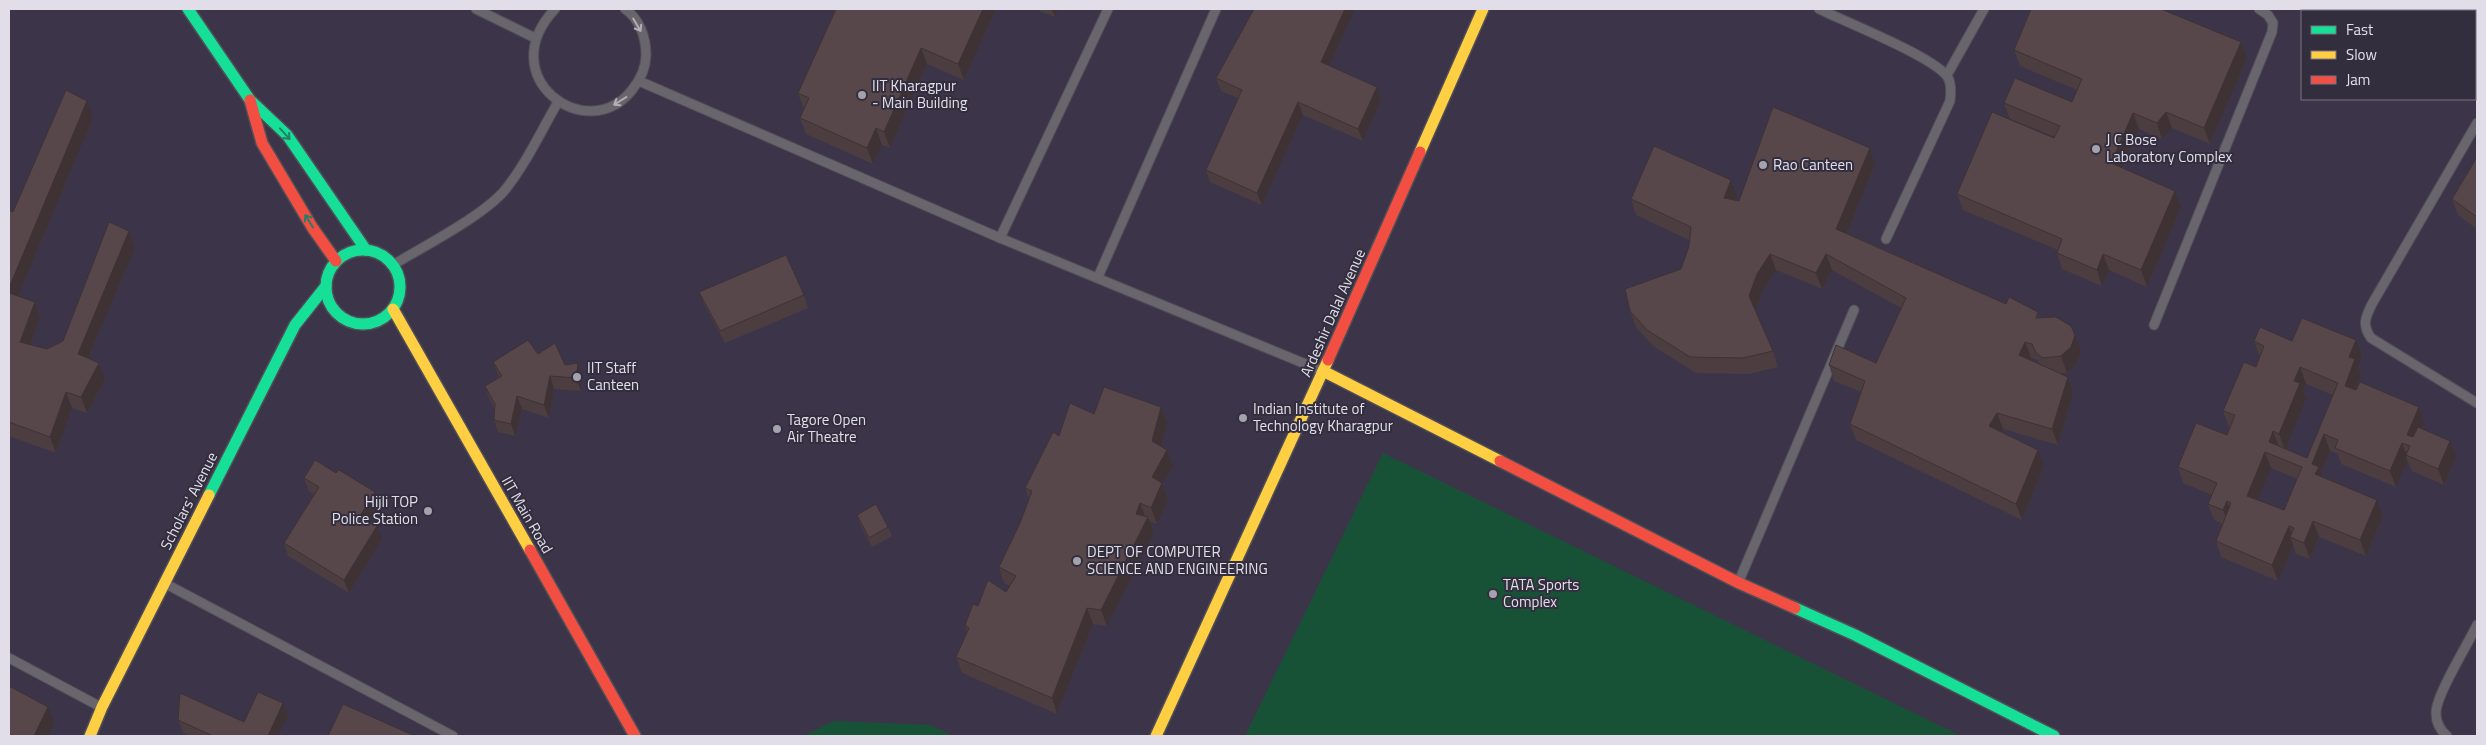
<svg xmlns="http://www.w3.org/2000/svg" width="2486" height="745" font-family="'Titillium Web',sans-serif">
<rect width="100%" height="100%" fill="#34323a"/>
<!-- built -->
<path fill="#3c354a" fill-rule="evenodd" d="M9,9H2477V736H9ZM2302,11H2475V99H2302Z"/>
<!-- green -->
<g fill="#185236">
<path d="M1383,453L1961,736H1245Z"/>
<path d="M834,721L929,725L953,736H803Z"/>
</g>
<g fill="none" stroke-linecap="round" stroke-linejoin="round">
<defs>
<g id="lane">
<path d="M476,9L535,38"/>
<path d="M555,9C491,77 587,147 632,90C640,80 646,68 646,55C646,38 640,19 625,9"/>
<path d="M1819,9C1846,22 1929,55 1946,75C1952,81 1951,93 1950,101L1886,239"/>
<path d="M1947,75L1984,9"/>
<path d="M639,81L1000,238L1320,370"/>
<path d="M2477,123L2372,304C2365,318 2362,325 2371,338L2477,403"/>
<path d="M1000,238L1108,9"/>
<path d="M393,265C424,246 483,216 505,190C526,164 541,131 558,102"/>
<path d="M1098,277L1216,9"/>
<path d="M2154,325L2272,32L2273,23L2268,15L2259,9"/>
<path d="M1739,581L1854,310"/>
<path d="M166,584L453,736"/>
<path d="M9,658L99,706"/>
<path d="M2447,736C2440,730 2436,722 2436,713C2436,695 2468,644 2477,625"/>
</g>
<g id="fast">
<path d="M188,9L250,100L287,135L366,250"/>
<circle cx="363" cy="287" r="37"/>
<path d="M209,495L295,325L326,286"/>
<path d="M1795,608L1855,635L2054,736"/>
</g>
<g id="slow">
<path d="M1420,152L1483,9"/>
<path d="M393,309L530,550"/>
<path d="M1323,371L1500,461"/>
<path d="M90,736L102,707L209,495"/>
<path d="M1156,736L1328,360"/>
</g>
<g id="jam">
<path d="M250,100L262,143L312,227L336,261"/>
<path d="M1328,360L1420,152"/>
<path d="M1500,461L1739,583L1795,608"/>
<path d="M530,550L635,736"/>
</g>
</defs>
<!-- lane casing -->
<use href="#lane" stroke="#504e56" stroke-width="11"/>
<!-- fast casing -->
<use href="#fast" stroke="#504e56" stroke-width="14"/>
<!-- slow casing -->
<use href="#slow" stroke="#504e56" stroke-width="14"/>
<!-- jam casing -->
<use href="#jam" stroke="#504e56" stroke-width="14"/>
<!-- lane -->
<use href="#lane" stroke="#68656d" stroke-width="9"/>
<!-- fast -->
<use href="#fast" stroke="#16e098" stroke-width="11"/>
<!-- slow -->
<use href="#slow" stroke="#ffcf43" stroke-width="11"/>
<!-- jam -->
<use href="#jam" stroke="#f24e42" stroke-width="11"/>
</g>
<!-- wall -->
<g fill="#4c3d40" fill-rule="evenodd">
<path d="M829,9H996L964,80L927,64L890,148L882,145L873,164L806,134L800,118L804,109L798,93L835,11Z"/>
<path d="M1035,9H1058L1055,17Z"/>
<path d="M1355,9L1329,66L1377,87L1381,100L1363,141L1303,115L1262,205L1210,182L1206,170L1238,98L1221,91L1216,78Z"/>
<path d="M2241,42L2247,58L2210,144L2172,128L2162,139L2139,129L2122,168L2181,207L2147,287L2109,270L2102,286L2062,269L2057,253L2058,250L1963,210L1957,194L2055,137L2010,119L2004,103L2072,102L2077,90L2020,66L2014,50Z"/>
<path d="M93,118L18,296L35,302L40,318L30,345L47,349L63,341L129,231L135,248L88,358L105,379L87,413L72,408L56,453L9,436V210L13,212Z"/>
<path d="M1870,148L1875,164L1847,233L2006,304L2040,317L2075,335L2081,351L2077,363L2067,373H2058L2068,377L2073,393L2058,445L2003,429L2001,432L2044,466L2022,520L1856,440L1850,424L1861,392L1834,381L1829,365L1876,363L1901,308L1832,270L1822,289L1776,270L1763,290L1755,310L1773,351L1778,367L1749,374L1696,373L1653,346L1636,327L1630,311L1681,269L1689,246V240L1636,215L1631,199L1737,196L1735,200L1739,201ZM2031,358L2038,360L2040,365L2030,360Z"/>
<path d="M2477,157V229L2458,215L2452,199Z"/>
<path d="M699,292L804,295L808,308L725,343L704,304Z"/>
<path d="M2254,341H2292L2362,357L2358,367L2361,375L2355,390L2424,423L2422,429L2456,457L2444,485L2412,471L2407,460L2396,487L2341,464L2338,454L2330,451L2321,472L2322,477L2383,516L2366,556L2319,537L2310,559L2296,554L2293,545L2278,581L2221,557L2216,541L2223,524L2214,520L2208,504L2212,495L2183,483L2178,467L2227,435L2230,427H2229L2223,411L2256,367L2260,357ZM2306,384L2333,395L2307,458L2285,449L2306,399L2303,390ZM2271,468L2297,479L2284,510L2258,500Z"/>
<path d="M538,354L565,365L578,363L582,375L581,391L554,389L549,418L522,409L515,436L498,432L494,420V408L489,398L485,386L499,377L493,362Z"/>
<path d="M1161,407L1167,423L1161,446L1167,450L1173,466L1162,485L1168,499L1157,524L1149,521L1154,533L1107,626L1093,624L1057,714L962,673L956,657L967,631L965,625L978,606L1006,592L1010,586L1004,583L999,567L1020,523L1029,499L1025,488L1059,436L1094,414Z"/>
<path d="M304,478L379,505L369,521L382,539L349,593L288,556L284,543L314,494L309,491Z"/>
<path d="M857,515L888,527L892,536L872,547L860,524Z"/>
<path d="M288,716L278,736H190L183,733L178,720L244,722Z"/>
</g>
<!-- shaded-wall -->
<g fill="#3e3234">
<path d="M983,9H996L964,80L958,64Z"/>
<path d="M1052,9H1058L1055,17Z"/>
<path d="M1345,9H1355L1325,75L1321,62Z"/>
<path d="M2241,42L2247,58L2210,144L2204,128Z"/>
<path d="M921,48L927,64L890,148L884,132Z"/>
<path d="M1377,87L1381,100L1363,141L1358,129Z"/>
<path d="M87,101L93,118L13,308L9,297V288Z"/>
<path d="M1298,102L1303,115L1262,205L1257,193Z"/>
<path d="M2166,112L2172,128L2162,139L2157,123Z"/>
<path d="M2133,113L2139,129L2117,179L2111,163Z"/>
<path d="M876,128L882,145L873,164L867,148Z"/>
<path d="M1870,148L1875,164L1842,245L1836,229Z"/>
<path d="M1731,180L1737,196L1729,214L1724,198Z"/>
<path d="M2175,191L2181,207L2147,287L2141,270Z"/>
<path d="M129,231L135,248L83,370L78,354Z"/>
<path d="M1770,254L1776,270L1763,290L1755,312L1749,296L1757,274Z"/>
<path d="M1826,254L1832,270L1822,289L1816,273Z"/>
<path d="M2103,254L2109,270L2102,286L2097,270Z"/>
<path d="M35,302L40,318L25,358L20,342Z"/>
<path d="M2075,335L2081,351L2077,363L2067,373L2061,356Z"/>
<path d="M2356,340L2362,357L2358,367L2361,375L2350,402L2345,386L2349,357Z"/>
<path d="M2025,342L2031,358L2024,371L2019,355Z"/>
<path d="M99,363L105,379L87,413L81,397Z"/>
<path d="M578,363L582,375L581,391L576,378Z"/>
<path d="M2300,367L2306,384L2303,390L2306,399L2285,450L2279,434L2294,381Z"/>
<path d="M550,376L554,389L549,418L544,405Z"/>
<path d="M2068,377L2073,393L2058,445L2052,429Z"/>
<path d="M66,392L72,408L56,453L50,437Z"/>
<path d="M517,396L522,409L515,436L511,424Z"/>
<path d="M1161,407L1167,423L1158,457L1152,441Z"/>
<path d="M2419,407L2424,423L2413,451L2407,435Z"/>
<path d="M1997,413L2003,429L1995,443L1989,426Z"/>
<path d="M2273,431L2279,447L2269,442Z"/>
<path d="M2324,434L2330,451L2321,472L2325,483L2321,490L2312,464Z"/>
<path d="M2450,441L2456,457L2444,485L2438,469Z"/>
<path d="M2402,443L2407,456L2406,455L2407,460L2396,487L2390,471Z"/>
<path d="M1167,450L1173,466L1162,485L1168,499L1157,524L1151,508L1152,477Z"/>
<path d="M2038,450L2044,466L2022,520L2016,504Z"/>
<path d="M2265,452L2271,468L2253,512L2247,496Z"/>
<path d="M375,492L379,505L365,528L360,516Z"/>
<path d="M2377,500L2383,516L2366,556L2360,540Z"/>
<path d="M2227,501L2233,517L2229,527L2223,510Z"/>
<path d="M1140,503L1146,519L1148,517L1154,533L1107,626L1101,610Z"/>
<path d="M2313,521L2319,537L2310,559L2304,543Z"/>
<path d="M377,526L382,539L349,593L344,580Z"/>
<path d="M2289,526L2293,539L2290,537L2293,545L2278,581L2272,565Z"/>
<path d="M1087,608L1093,624L1057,714L1052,698Z"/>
<path d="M283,703L288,716L278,736H268Z"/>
<path d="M48,707L54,723L48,736H34Z"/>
</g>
<!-- building -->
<g fill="#58474a" stroke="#3e3234" fill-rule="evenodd">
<path d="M836,9H983L958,64L921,48L884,132L876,128L867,148L800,118L809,98L798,93Z"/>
<path d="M1254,9H1345L1321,62L1377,87L1358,129L1298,102L1257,193L1206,170L1242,90L1216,78Z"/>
<path d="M2031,9H2161L2241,42L2204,128L2166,112L2157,123L2133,113L2111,163L2175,191L2141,270L2103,254L2097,270L2057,253L2062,239L1957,194L1992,112L2054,138L2060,126L2004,103L2015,78L2072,102L2082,79L2014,50Z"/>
<path d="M66,90L87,101L9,288V210L13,212Z"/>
<path d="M1773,107L1870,148L1836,229L2006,304L2009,297L2038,312L2036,318L2056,317L2071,326L2075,335L2071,347L2061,356L2043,358L2036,353L2032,344L2025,342L2019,355L2068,377L2052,429L1997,413L1989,426L2038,450L2016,504L1850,424L1865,381L1829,365L1836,345L1876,363L1906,298L1826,254L1816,273L1770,254L1757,274L1749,296L1773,351L1743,358L1690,357L1647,330L1630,311L1625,289L1681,269L1689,246L1691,227L1631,199L1654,146L1731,180L1724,198L1739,201Z"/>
<path d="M2477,157V217L2452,199Z"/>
<path d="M109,222L129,231L78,354L99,363L81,397L66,392L50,437L9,422V293L35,302L20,342L47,349L63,341Z"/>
<path d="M786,255L804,295L720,331L699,292Z"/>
<path d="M2302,318L2356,340L2349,357L2355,359L2345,386L2356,390L2360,382L2419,407L2407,435L2413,437L2418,427L2450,441L2438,469L2406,455L2410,446L2402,443L2390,471L2335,448L2338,440L2324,434L2312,464L2319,467L2315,474L2377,500L2360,540L2313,521L2304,543L2290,537L2294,528L2289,526L2272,565L2216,541L2231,503L2227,501L2223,510L2208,504L2217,483L2178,467L2196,423L2227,435L2235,415L2223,411L2244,362L2256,367L2264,346L2254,341L2260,327L2292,341ZM2300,367L2338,383L2307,458L2269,442L2273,431L2279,434L2300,383L2294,381ZM2265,452L2302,467L2284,510L2247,496Z"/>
<path d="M528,340L538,354L555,343L565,365L578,363L576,378L550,376L544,405L517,396L511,424L494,420L495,404L485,386L502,376L493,362Z"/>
<path d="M1104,387L1161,407L1152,441L1167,450L1152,477L1162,483L1151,508L1140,503L1136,514L1148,517L1101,610L1087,608L1052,698L956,657L969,628L965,625L973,604L978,606L988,580L1006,592L1016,576L999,567L1020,523L1032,491L1025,488L1053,432L1059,436L1070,403L1094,414Z"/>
<path d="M315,460L336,473L339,470L375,492L360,516L377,526L344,580L284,543L319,487L304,478Z"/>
<path d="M876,504L888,527L869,538L857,515Z"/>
<path d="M9,686L48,707L34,736H9Z"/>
<path d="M258,692L283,703L268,736H213L178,720L180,693L244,722Z"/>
<path d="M343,704L415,736H328Z"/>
</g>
<!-- one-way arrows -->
<defs><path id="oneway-shaft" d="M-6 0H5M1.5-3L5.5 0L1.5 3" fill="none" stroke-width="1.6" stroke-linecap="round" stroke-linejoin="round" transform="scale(1.25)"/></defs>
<g stroke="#b1aeb7">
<use href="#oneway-shaft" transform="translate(637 25) rotate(59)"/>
<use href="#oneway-shaft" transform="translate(620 101) rotate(148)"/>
</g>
<g stroke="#267e66">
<use href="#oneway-shaft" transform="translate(285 134) rotate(48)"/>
<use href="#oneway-shaft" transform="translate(309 221) rotate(-122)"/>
</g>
<!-- markers -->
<g fill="#a4a2ac" stroke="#332e3e" stroke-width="2">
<circle cx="862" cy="95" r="5"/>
<circle cx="2096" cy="149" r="5"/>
<circle cx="1763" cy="165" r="5"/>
<circle cx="577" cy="377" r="5"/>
<circle cx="1243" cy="418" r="5"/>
<circle cx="777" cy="429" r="5"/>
<circle cx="428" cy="511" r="5"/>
<circle cx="1077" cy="561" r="5"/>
<circle cx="1493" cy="594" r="5"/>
</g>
<g text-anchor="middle" stroke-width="4" stroke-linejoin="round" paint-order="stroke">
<!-- poi labels -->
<g font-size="15" fill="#e1dee9" stroke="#332e3e" text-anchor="start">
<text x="872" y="91">IIT Kharagpur<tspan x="872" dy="17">- Main Building</tspan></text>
<text x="2106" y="145">J C Bose<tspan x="2106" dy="17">Laboratory Complex</tspan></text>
<text x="1773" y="170">Rao Canteen</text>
<text x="587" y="373">IIT Staff<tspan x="587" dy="17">Canteen</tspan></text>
<text x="1253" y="414">Indian Institute of<tspan x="1253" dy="17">Technology Kharagpur</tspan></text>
<text x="787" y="425">Tagore Open<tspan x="787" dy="17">Air Theatre</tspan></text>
<text x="418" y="507" text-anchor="end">Hijli TOP<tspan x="418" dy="17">Police Station</tspan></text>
<text x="1087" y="557">DEPT OF COMPUTER<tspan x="1087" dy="17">SCIENCE AND ENGINEERING</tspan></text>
<text x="1503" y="590">TATA Sports<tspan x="1503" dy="17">Complex</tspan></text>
</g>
<!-- street labels -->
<g font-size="15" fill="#e1dee9" stroke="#332e3e">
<text transform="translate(1333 313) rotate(-66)" y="5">Ardeshir Dalal Avenue</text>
<text transform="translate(189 501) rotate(-63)" y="5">Scholars' Avenue</text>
<text transform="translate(527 515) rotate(60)" y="5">IIT Main Road</text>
</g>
</g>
<!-- border -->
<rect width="2486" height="745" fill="none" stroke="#e1dee9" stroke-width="20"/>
<!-- legend -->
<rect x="2301" y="10" width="175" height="90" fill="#332e3e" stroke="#797482"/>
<rect x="2311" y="26" width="25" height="8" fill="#16e098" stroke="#797482"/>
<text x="2346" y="35" font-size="15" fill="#e1dee9">Fast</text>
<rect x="2311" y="51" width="25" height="8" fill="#ffcf43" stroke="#797482"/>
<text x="2346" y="60" font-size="15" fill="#e1dee9">Slow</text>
<rect x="2311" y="76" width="25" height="8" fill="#f24e42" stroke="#797482"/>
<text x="2346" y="85" font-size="15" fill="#e1dee9">Jam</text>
</svg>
